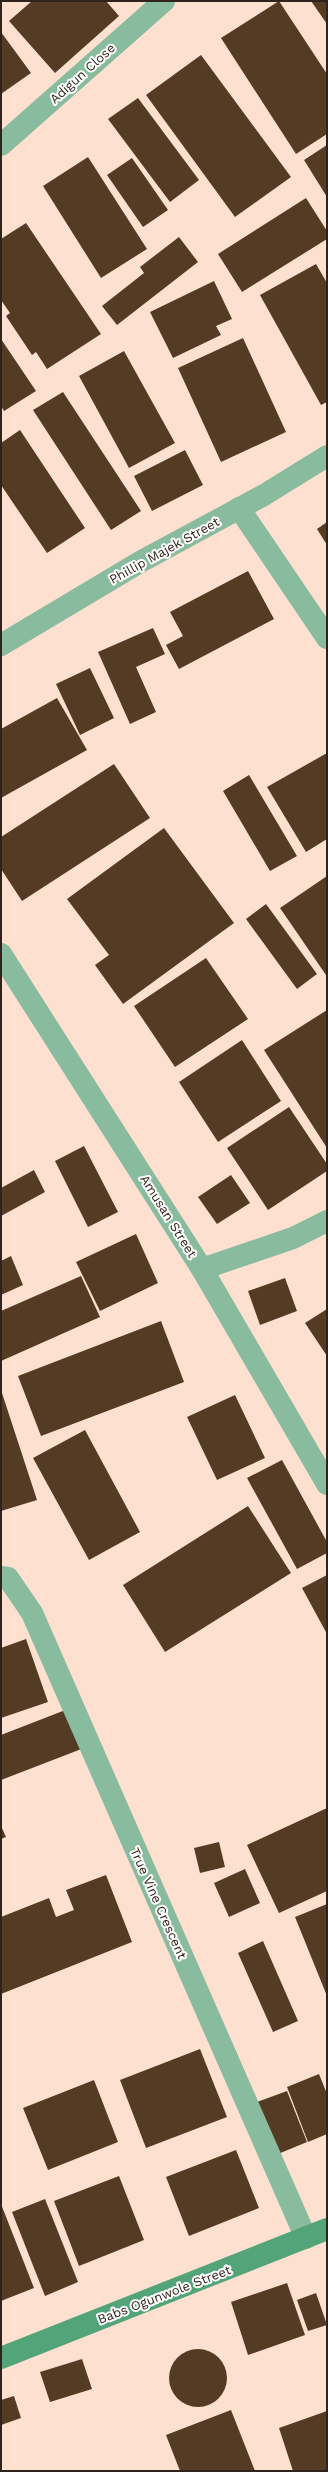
<svg xmlns="http://www.w3.org/2000/svg" width="328" height="2472" font-family="'Work Sans',sans-serif">
<rect width="100%" height="100%" fill="#fee0d1"/>
<!-- building -->
<g fill="#533c23">
<path d="M32,1H106L119,16L55,73L9,21Z"/>
<path d="M279,1L327,74V134L296,154L221,38Z"/>
<path d="M311,1H327V24Z"/>
<path d="M1,32L31,73L1,94Z"/>
<path d="M201,55L291,177L235,217L146,95Z"/>
<path d="M138,98L199,180L170,202L108,119Z"/>
<path d="M327,145V197L304,160Z"/>
<path d="M88,157L147,249L101,278L43,186Z"/>
<path d="M132,158L168,210L143,227L107,175Z"/>
<path d="M306,198L327,231V239L242,292L218,254Z"/>
<path d="M26,223L101,334L47,369L36,352L32,355L6,316L10,313L1,300V239Z"/>
<path d="M179,237L198,262L117,325L102,306L144,273L140,267Z"/>
<path d="M316,264L327,283V402L321,405L260,295Z"/>
<path d="M214,281L232,319L216,326L221,335L173,358L150,312Z"/>
<path d="M243,338L286,432L221,462L178,368Z"/>
<path d="M1,339L36,391L4,411L1,406Z"/>
<path d="M124,351L175,443L129,468L79,376Z"/>
<path d="M63,392L141,511L111,530L33,410Z"/>
<path d="M20,430L85,528L47,553L1,485V443Z"/>
<path d="M185,450L203,485L152,511L134,476Z"/>
<path d="M327,522V545L317,529Z"/>
<path d="M248,571L274,619L179,669L166,645L183,636L170,612Z"/>
<path d="M153,628L165,654L136,667L156,712L130,724L98,652Z"/>
<path d="M90,668L114,718L80,735L56,684Z"/>
<path d="M57,698L87,750L1,798V729Z"/>
<path d="M327,753V839L306,852L267,787Z"/>
<path d="M114,764L150,818L22,901L1,869V837Z"/>
<path d="M249,775L297,856L270,871L223,791Z"/>
<path d="M164,828L234,923L123,1004L95,965L109,955L67,899Z"/>
<path d="M327,876V974L326,975L280,908Z"/>
<path d="M266,904L317,974L297,989L246,919Z"/>
<path d="M206,958L248,1019L175,1067L134,1006Z"/>
<path d="M327,1010V1148L264,1050Z"/>
<path d="M242,1040L281,1101L218,1142L179,1082Z"/>
<path d="M289,1107L327,1164V1171L268,1210L227,1148Z"/>
<path d="M84,1146L118,1212L88,1227L55,1161Z"/>
<path d="M34,1170L45,1192L1,1216V1188Z"/>
<path d="M231,1175L250,1203L217,1224L198,1197Z"/>
<path d="M136,1234L158,1283L100,1311L76,1262Z"/>
<path d="M11,1256L23,1285L1,1295V1261Z"/>
<path d="M81,1276L100,1317L1,1361V1311Z"/>
<path d="M285,1278L297,1311L260,1325L248,1291Z"/>
<path d="M327,1309V1356L305,1323Z"/>
<path d="M161,1321L184,1382L41,1436L18,1376Z"/>
<path d="M1,1390L37,1500L1,1511Z"/>
<path d="M235,1395L265,1458L217,1480L187,1417Z"/>
<path d="M85,1430L140,1532L89,1560L33,1458Z"/>
<path d="M282,1460L327,1542V1553L297,1569L247,1478Z"/>
<path d="M248,1506L291,1573L165,1652L123,1585Z"/>
<path d="M327,1575V1634L302,1588Z"/>
<path d="M26,1639L48,1702L1,1718V1648Z"/>
<path d="M68,1709L84,1748L1,1780V1735Z"/>
<path d="M327,1808V1891L279,1913L247,1845Z"/>
<path d="M1,1826L6,1837L1,1839Z"/>
<path d="M219,1842L225,1867L200,1873L194,1848Z"/>
<path d="M245,1869L260,1903L229,1917L214,1883Z"/>
<path d="M106,1875L132,1942L1,1994V1917L49,1898L56,1917L74,1910L66,1890Z"/>
<path d="M327,1904V1996L295,1917Z"/>
<path d="M263,1941L298,2021L273,2032L238,1953Z"/>
<path d="M200,2049L227,2117L146,2148L120,2080Z"/>
<path d="M319,2074L327,2094V2134L308,2142L287,2087Z"/>
<path d="M94,2080L118,2142L48,2170L23,2108Z"/>
<path d="M287,2091L307,2142L278,2154L257,2102Z"/>
<path d="M236,2150L259,2208L189,2236L166,2177Z"/>
<path d="M119,2176L144,2240L79,2266L54,2201Z"/>
<path d="M45,2199L78,2282L45,2296L12,2212Z"/>
<path d="M1,2204L34,2288L1,2301Z"/>
<path d="M287,2283L305,2335L248,2355L231,2302Z"/>
<path d="M316,2293L327,2325L308,2331L297,2300Z"/>
<circle cx="198" cy="2378" r="29"/>
<path d="M82,2359L92,2389L50,2402L40,2372Z"/>
<path d="M14,2396L21,2418L1,2425V2400Z"/>
<path d="M231,2410L255,2471H180L166,2435Z"/>
<path d="M327,2411V2471H293L279,2428Z"/>
</g>
<g fill="none" stroke-linecap="round" stroke-linejoin="round">
<!-- street -->
<g stroke="#89bb9e" stroke-width="22">
<path d="M1,145L164,1"/>
<path d="M239,508L327,638"/>
<path d="M1,645L140,562L264,495L327,456"/>
<path d="M1,954L202,1269L327,1484"/>
<path d="M202,1269L293,1238L327,1221"/>
<path d="M1,1577L8,1578L32,1613L306,2238"/>
</g>
<!-- secondary -->
<path stroke="#53a479" stroke-width="22" d="M1,2358L327,2229"/>
</g>
<g text-anchor="middle" stroke-width="4" stroke-linejoin="round" paint-order="stroke">
<!-- street labels -->
<g font-size="13" fill="#30231b" stroke="#fff">
<text transform="translate(82 73) rotate(-42)" y="5">Adigun Close</text>
<text transform="translate(164 550) rotate(-29)" y="5">Phillip Majek Street</text>
<text transform="translate(169 1216) rotate(58)" y="5">Amusan Street</text>
<text transform="translate(159 1903) rotate(66)" y="5">True Vine Crescent</text>
<text transform="translate(164 2294) rotate(-21)" y="5">Babs Ogunwole Street</text>
</g>
</g>
<!-- border -->
<rect width="328" height="2472" fill="none" stroke="#30231b" stroke-width="4"/>
</svg>
